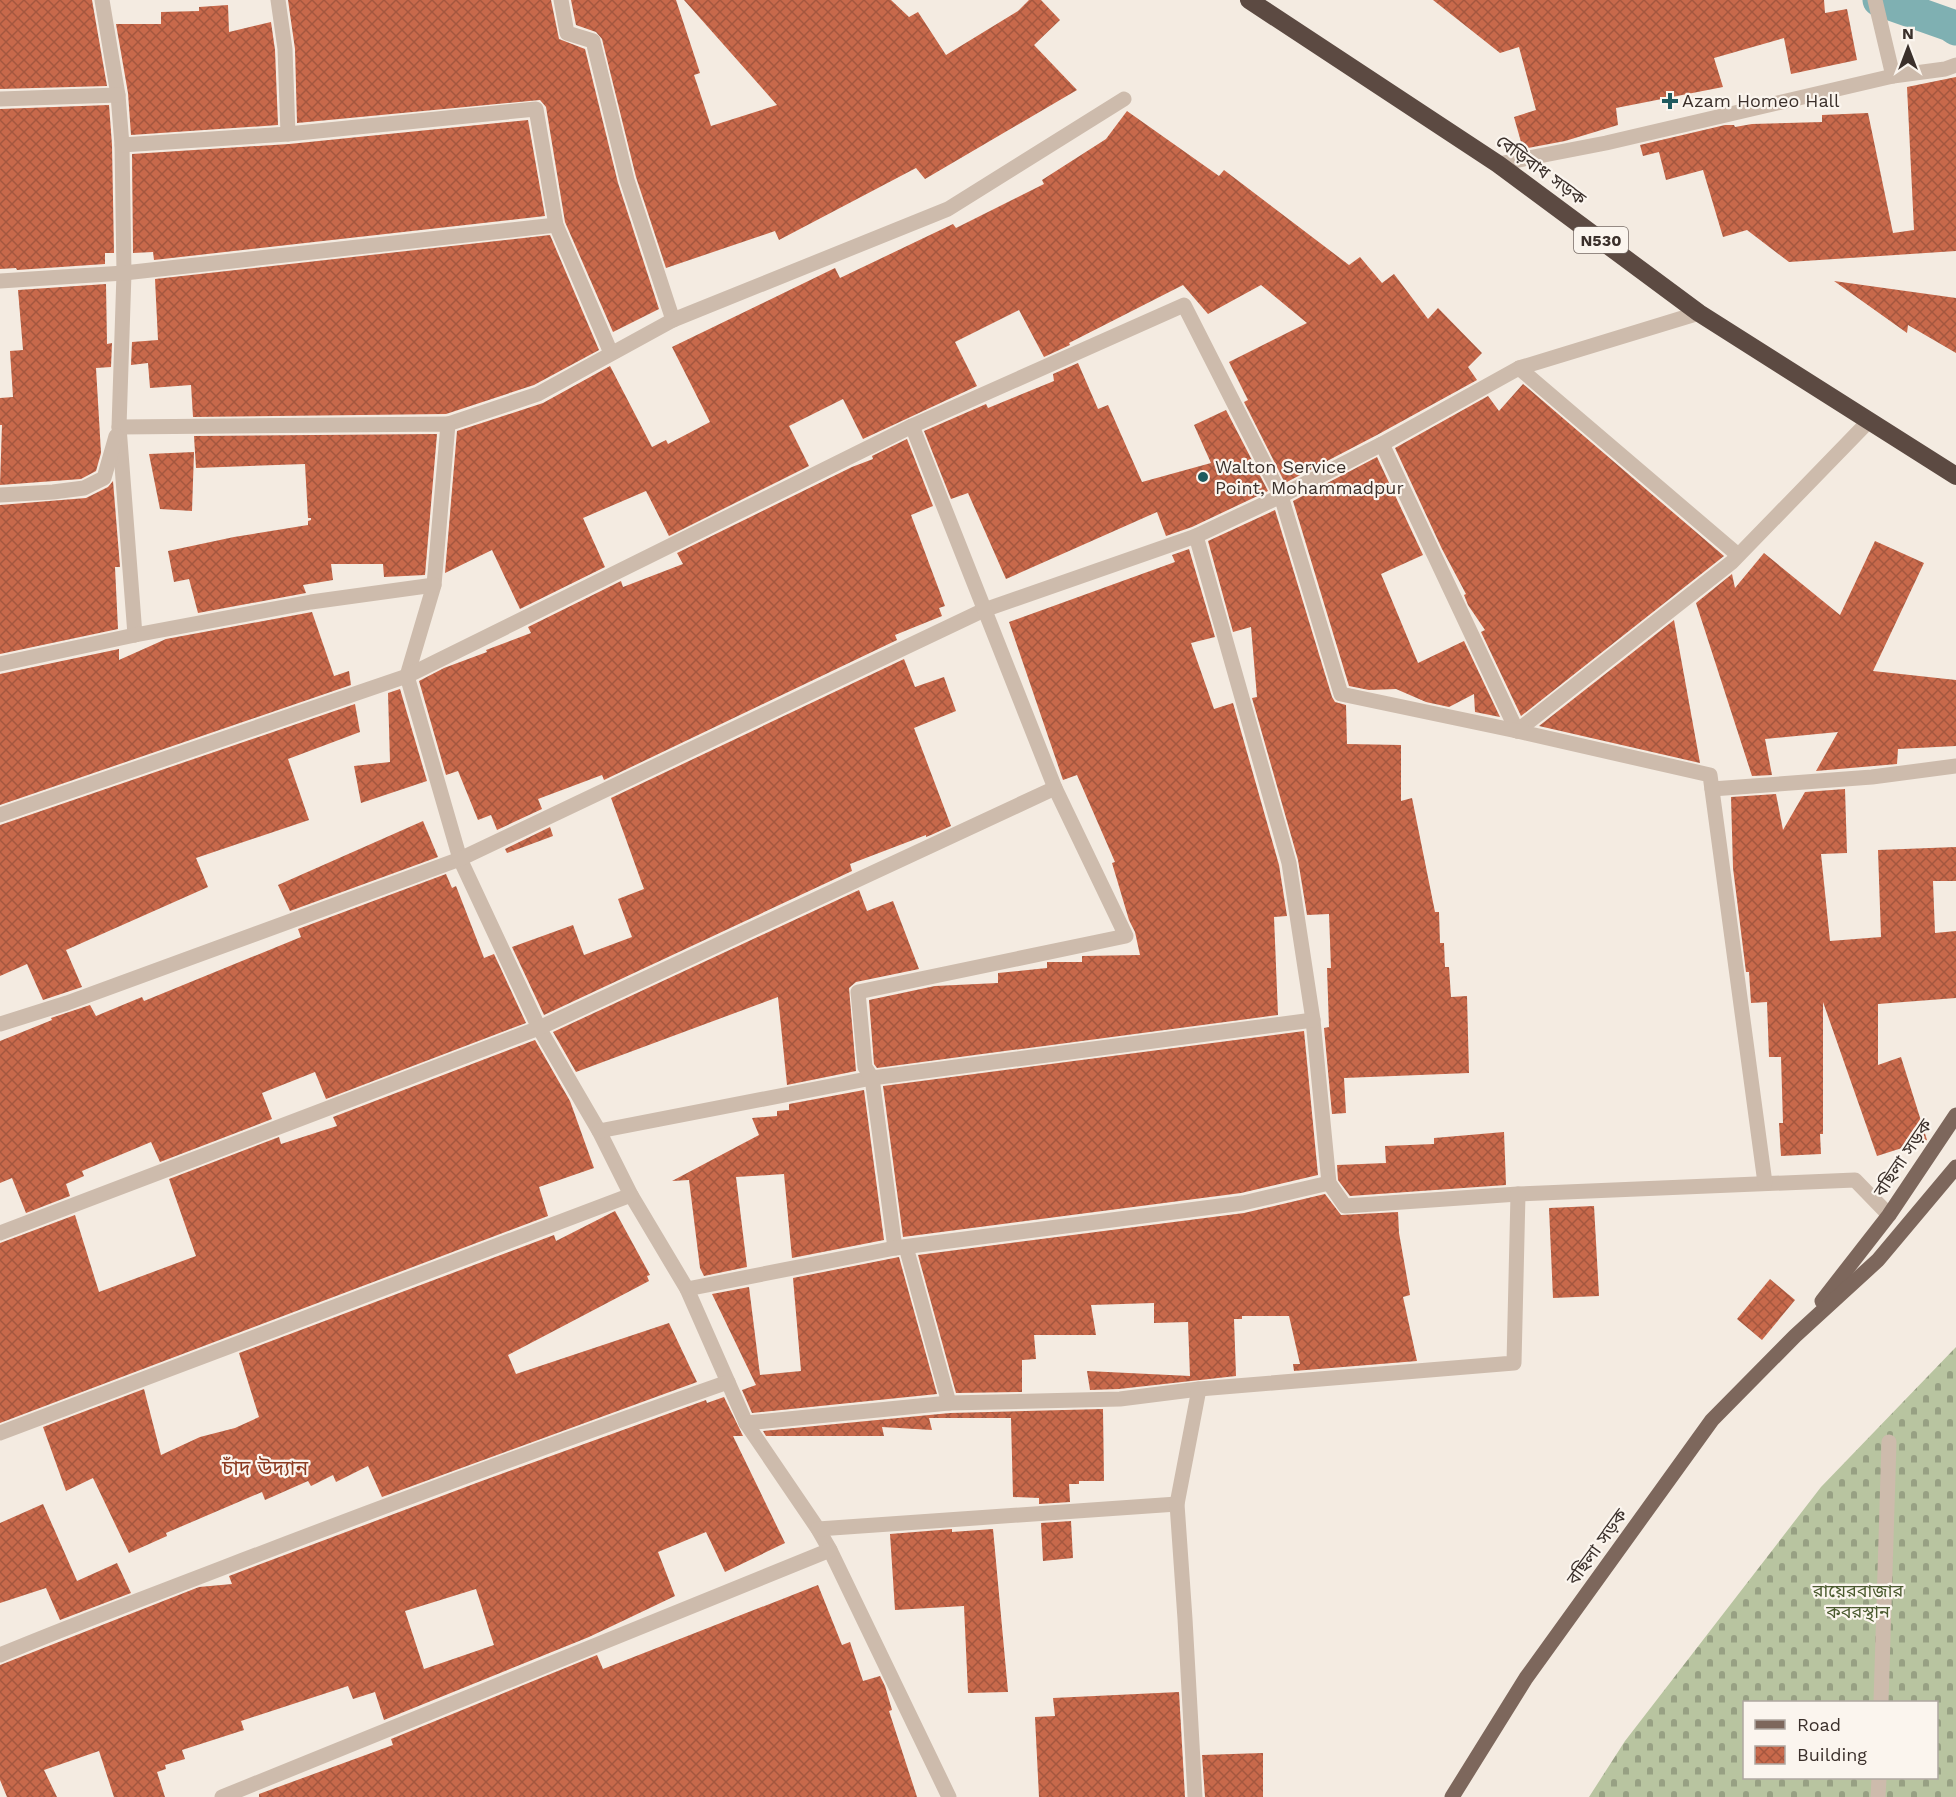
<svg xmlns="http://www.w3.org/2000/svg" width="1956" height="1797" font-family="'Work Sans','Noto Sans Bengali',sans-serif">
<defs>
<pattern id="cemetery-stones" width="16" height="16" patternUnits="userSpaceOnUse" patternTransform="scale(1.5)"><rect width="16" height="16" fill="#b8c4a0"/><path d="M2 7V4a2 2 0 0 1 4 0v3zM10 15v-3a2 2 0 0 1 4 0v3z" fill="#97a083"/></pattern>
<pattern id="building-cross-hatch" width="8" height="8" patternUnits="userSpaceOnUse" patternTransform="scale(1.5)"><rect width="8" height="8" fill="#c8694b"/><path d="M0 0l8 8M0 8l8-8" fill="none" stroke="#a4573f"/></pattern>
</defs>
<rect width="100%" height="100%" fill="#f4ebe1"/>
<!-- cemetery -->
<path fill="url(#cemetery-stones)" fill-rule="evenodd" d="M1956,1347V1797H1589L1625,1741L1821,1487ZM1744,1702H1936V1778H1744Z"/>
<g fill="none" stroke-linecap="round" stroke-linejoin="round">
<!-- canal -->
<path stroke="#7fb0b2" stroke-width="33" d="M1879,0L1950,25L1956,29"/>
</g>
<!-- building -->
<g fill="url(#building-cross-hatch)" fill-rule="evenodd">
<path d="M0,0H92L107,86L0,89Z"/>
<path d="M288,0H551L559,39L585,49L618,183L659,309L613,332L565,222L546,107L540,100L297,123L295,49Z"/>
<path d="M571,0H676L700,73L694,75L711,126L777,105L684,0H891L909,17L918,12L946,55L1018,11L1029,0H1041L1060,20L1034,45L1077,90L925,179L916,168L779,240L775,231L666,268L636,177L602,39L596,32L576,25Z"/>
<path d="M1433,0H1824L1825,13L1847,9L1857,60L1791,74L1784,38L1714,58L1723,87L1616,108L1618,125L1565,141L1523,149L1514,117L1536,110L1519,47L1500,53Z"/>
<path d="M228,5L229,32L271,22L275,50L278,125L131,135L128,93L116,24H161V12L199,11V7Z"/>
<path d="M1956,77V251L1789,262L1747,230L1723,237L1703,170L1666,180L1659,152L1643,156L1640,145L1725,125H1734L1735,127L1752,124L1822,122V115L1868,113L1893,233L1914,230L1907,87Z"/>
<path d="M109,105L112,145L114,253H105V264L17,270L16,268L0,269V109Z"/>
<path d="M1127,111L1219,176L1224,170L1349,265L1360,257L1382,283L1394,274L1428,319L1438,308L1482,353L1468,367L1477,380L1377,435L1285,483L1244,402L1248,400L1229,362L1307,323L1261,285L1208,314L1183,285L1069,343L1070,345L1044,357L1019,310L955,342L977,386L863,439L843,399L789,426L809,466L669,536L646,491L583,518L605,567L520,609L492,550L445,573L457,431L543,403L610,366L652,447L666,440L668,444L710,422L672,347L835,268L840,278L953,224L956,228L1044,184L1042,180L1106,139Z"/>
<path d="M528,120L545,216L154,260L153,252L133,253L132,154L289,144Z"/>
<path d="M550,235L599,350L534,385L446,414L193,417L191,385L150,388L148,363L131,365L132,342L158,340L155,279Z"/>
<path d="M1834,281L1956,298V353L1908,325L1907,333Z"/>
<path d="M106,284L107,344L112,343L111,367L96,368L101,453L96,471L81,479L0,485L2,425H0V398L13,397L10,351L23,350L18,290Z"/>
<path d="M1078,363L1098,409L1108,405L1142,482L1211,463L1194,425L1226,410L1268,491L1192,527L1166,536L1157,512L1006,579L968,493L951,499L924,431L986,404L988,408L1054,381L1053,374Z"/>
<path d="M1523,384L1724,556L1521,716L1481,632L1485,630L1468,605L1464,595L1466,594L1442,549L1395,448L1488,396L1499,411Z"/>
<path d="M437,434L425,575L384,577L383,564H331L333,580L303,585L306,593L198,613L189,579L174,582L168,551L234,537L308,525V521L311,520V518H308L305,464L196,468L194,436Z"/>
<path d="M907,439L933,506L911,515L945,606L939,608L942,616L895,635L897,640L604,780L602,775L538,799L542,809L497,830L491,815L478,820L458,771L446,775L419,681L444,668L487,652L486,650L531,633L528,627L617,583L621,581L623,587L683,564L677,553L852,467L873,459L872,456Z"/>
<path d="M194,452L192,511L160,509L149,454Z"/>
<path d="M1377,457L1423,555L1381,574L1418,663L1464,641L1500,717L1475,712L1474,694L1449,707L1426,702L1396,689L1369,690L1349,686L1293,501Z"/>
<path d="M113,481L120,567H115L118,629L0,654V505L86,498L108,487Z"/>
<path d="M1275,510L1332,697L1335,702L1346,705L1347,744L1401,745V801L1412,798L1435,912H1439L1440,943H1444L1445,967H1449L1451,997L1467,996L1469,1073L1344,1078L1346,1113L1332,1114L1324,1028L1329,1027L1327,968H1331L1329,914L1307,915L1298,860L1252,698L1257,697L1251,627L1233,632L1208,541Z"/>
<path d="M1875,541L1924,563L1873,671L1956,680V746L1898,749L1897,764L1816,771L1838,732L1765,739L1772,775L1752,776L1696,603L1732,574L1735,588L1764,553L1840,615Z"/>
<path d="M1189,549L1215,637L1191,643L1214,709L1233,703L1279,865L1287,916L1274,917L1278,1015L877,1068L874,1064L869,1000L935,986L998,983V973L1047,968V962H1082V956L1140,955L1135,932L1129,920L1112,863L1115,862L1077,775L1063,780L1009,622L1175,562L1172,555Z"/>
<path d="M312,612L334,676L349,671L351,685L0,805V674L119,649V660L166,639Z"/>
<path d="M1674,620L1700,763L1539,726Z"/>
<path d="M904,659L915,687L944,677L956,711L914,728L951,826L931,835L926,837V835L850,864L852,871L544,1015L512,947L573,925L584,955L632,937L618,899L644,889L611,798Z"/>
<path d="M400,689L427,781L361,803L354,766L390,762L388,693Z"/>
<path d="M355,704L360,732L288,759L309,820L196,858L208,887L66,950L82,987L43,1000L27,964L0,976V825Z"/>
<path d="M1845,789L1847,853L1821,854L1830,941L1881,937L1878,850L1956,847V881H1933L1935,933L1956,931V998L1878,1004V1065L1901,1057L1927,1140L1877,1156L1823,1002V1134H1820L1821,1154L1781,1156L1779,1123H1783L1781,1057H1769L1767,1002L1751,1003L1749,972H1746L1733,868L1731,797L1776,794L1783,830L1805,792Z"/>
<path d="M423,821L438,857L290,911L278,885Z"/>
<path d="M550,827L553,836L507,853L505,849Z"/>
<path d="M446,874L452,888L456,886L484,958L494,954L526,1023L326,1099L315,1072L262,1093L272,1119L160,1162L151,1142L82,1171L84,1176L66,1184L70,1196L26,1213L12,1178L0,1183V1041L52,1020L51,1018L90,1005L96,1016L142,997L144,1001L301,937L298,929Z"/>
<path d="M859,890L867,911L893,901L919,969L856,982L849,988L856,1071L787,1085L778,997L576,1072L553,1032Z"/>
<path d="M1304,1031L1318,1175L1241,1193L903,1237L883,1086Z"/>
<path d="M535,1040L570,1101L594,1168L539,1187L548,1216L0,1423V1243L75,1215L99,1292L196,1256L169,1179L279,1137L281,1144L337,1126L333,1117Z"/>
<path d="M864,1090L884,1240L792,1258L784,1174L736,1177L747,1267L704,1276L700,1268L689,1180L672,1181L759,1135L752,1118L777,1116V1111L789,1110V1104Z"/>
<path d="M1504,1132L1506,1185L1350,1196L1338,1180L1337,1165L1386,1163L1385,1146L1434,1144V1138Z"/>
<path d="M1325,1194L1341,1215L1398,1212L1399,1233L1410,1295L1403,1297L1417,1361L1294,1371L1293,1364H1300L1289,1316H1242V1319H1234L1236,1376L1119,1389L1090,1390L1087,1371L1190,1376L1188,1322L1154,1323V1303L1091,1305L1096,1335H1034L1036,1359L1022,1360V1392L956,1393L918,1255L1244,1213Z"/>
<path d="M1594,1206L1599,1296L1553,1298L1549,1208Z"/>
<path d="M615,1211L650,1275L647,1276L649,1281L508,1355L516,1374L669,1323L697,1382L382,1497L368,1466L336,1482L333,1475L311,1486L308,1481L265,1500L262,1492L166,1533L167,1536L129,1553L93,1478L66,1491L43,1427L144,1389L161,1455L200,1437L235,1428L259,1417L239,1353L554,1235L556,1241Z"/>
<path d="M899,1257L937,1394L752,1413L742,1390L756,1385L712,1294L749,1287L760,1375L801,1371L793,1278Z"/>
<path d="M1770,1279L1795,1300L1762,1340L1737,1319Z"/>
<path d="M724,1397L743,1436H733L785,1543L725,1572L706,1532L658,1552L675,1596L589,1637L384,1720L375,1692L353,1699L348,1686L241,1721L244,1730L182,1750L185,1759L165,1765L166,1769L157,1772L165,1797H114L99,1751L44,1770L57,1797H7L0,1780V1665L199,1587L232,1584L229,1576L479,1482L706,1400L707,1403ZM476,1589L494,1645L424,1669L405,1611Z"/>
<path d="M1103,1409L1104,1481H1079V1484H1069L1070,1502L1039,1504V1498L1013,1497L1011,1418H929L932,1430L882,1427L884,1436H766L763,1431L950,1413Z"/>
<path d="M43,1504L77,1581L117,1563L131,1593L60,1620L46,1588L0,1603V1523Z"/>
<path d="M1071,1521L1073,1558L1043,1561L1041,1523Z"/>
<path d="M952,1529V1532L993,1529L1008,1692L968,1693L964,1606L895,1610L890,1534Z"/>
<path d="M818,1585L842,1645L850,1642L863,1681L880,1676L885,1686L892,1710L889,1711L917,1797H259V1794L393,1745L391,1739L597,1655L603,1669Z"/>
<path d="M1179,1692L1185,1797H1039L1035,1717L1055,1716L1053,1698Z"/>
<path d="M1263,1753V1797H1205L1202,1755Z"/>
</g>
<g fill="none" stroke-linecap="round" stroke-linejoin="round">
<!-- minor -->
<g stroke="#cdbbac" stroke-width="15">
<path d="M102,0L118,95L122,145L124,273L119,427L135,635"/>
<path d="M278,0L285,49L288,134"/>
<path d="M561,0L567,33L593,41L627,180L673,320"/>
<path d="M1875,0L1893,76"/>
<path d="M0,99L118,95"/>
<path d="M122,145L288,134L536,109L556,225L611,353"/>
<path d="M1498,164L1606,143L1893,76L1945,69L1956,65"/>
<path d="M0,281L124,273L556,225"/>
<path d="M1519,368L1738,555"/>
<path d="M448,424L538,394L673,320L948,209L1124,99"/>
<path d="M119,427L448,424L434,585L407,676L460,859L539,1028L599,1131L631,1195L687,1289L746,1423L818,1529L830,1550L949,1797"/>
<path d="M1382,444L1517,731"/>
<path d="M0,495L53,492L84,488L104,478L116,436"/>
<path d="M1196,536L1289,863L1313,1020L1329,1183L1345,1206L1518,1194L1855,1180L1889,1215"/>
<path d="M0,664L135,635L311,602L434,585"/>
<path d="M1517,731L1732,562L1868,422"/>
<path d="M1712,789L1872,777L1956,766"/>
<path d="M0,815L407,676L912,426L1184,305L1281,496L1341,694L1517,731L1710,775L1765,1183"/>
<path d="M0,1024L67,1003L460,859L984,610L1196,536L1281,496L1382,444L1519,368L1699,313"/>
<path d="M599,1131L872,1078L1313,1020"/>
<path d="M0,1233L539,1028L1055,788"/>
<path d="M906,1247L949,1403"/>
<path d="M895,1248L872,1078L865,1067L858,992L1126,936L1055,788L912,426"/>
<path d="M687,1289L895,1248L1243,1203L1329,1183"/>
<path d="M746,1423L949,1403L1120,1399L1199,1389L1514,1363L1518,1194"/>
<path d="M0,1433L631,1195"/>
<path d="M818,1529L1177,1504"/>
<path d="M0,1655C74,1624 150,1596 225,1567C392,1503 559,1441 728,1382"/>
<path d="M1881,1702L1889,1442"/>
<path d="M222,1797L830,1550"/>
<path d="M1195,1797L1185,1619L1177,1504L1199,1389"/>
<path d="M1878,1797L1879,1778"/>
</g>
<!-- major -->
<g stroke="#7d675c" stroke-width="15">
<path d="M1822,1301L1889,1215L1956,1115"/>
<path d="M1452,1797L1526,1678L1712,1420L1795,1336L1878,1260L1956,1167"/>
</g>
<!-- highway -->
<path stroke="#5c4a42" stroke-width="18" d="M1249,0L1498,164L1699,313L1956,476"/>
</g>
<!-- markers -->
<g fill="#1f5a5e" stroke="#fbf5ee" stroke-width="2">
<path d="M1667 92h6v6h6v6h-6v6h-6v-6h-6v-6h6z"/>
<circle cx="1203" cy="477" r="6"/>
</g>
<g text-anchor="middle" stroke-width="4.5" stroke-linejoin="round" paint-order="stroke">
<!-- shield labels -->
<rect fill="#fbf5ee" stroke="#756b66" stroke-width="1.5" x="1574" y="227" width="54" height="26" rx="4.5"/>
<g font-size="16" font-weight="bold" fill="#3b302b">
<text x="1601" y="246">N530</text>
</g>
<!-- poi labels -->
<g font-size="18" fill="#3b302b" stroke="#fbf5ee" text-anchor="start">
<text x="1682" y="107">Azam Homeo Hall</text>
<text x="1215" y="473">Walton Service<tspan x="1215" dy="21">Point, Mohammadpur</tspan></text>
</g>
<!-- street labels -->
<g font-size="18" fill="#3b302b" stroke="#fbf5ee">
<text transform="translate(1541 170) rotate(36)" y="6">বেড়িবাধ সড়ক</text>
<text transform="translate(1903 1158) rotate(-56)" y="6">বছিলা সড়ক</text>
<text transform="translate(1597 1547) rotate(-54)" y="6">বছিলা সড়ক</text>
</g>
<!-- park labels -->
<g font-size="18" fill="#4a5a2e" stroke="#fbf5ee">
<text x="1858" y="1597">রায়েরবাজার<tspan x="1858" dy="21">কবরস্থান</tspan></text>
</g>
<!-- quarter labels -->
<g font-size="21" fill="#8c3b22" stroke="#fbf5ee">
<text x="265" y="1475">চাঁদ উদ্যান</text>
</g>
</g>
<!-- legend -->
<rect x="1743" y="1701" width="195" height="78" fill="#fbf5ee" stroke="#aea6a0" stroke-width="1.5"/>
<rect x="1755" y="1720" width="30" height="9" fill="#7d675c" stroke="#aea6a0" stroke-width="1.5"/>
<text x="1797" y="1731" font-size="18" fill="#3b302b">Road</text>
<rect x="1755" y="1746" width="30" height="18" fill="url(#building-cross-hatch)" stroke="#aea6a0" stroke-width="1.5"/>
<text x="1797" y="1761" font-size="18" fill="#3b302b">Building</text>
<!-- north arrow -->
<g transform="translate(1908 48)" stroke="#fbf5ee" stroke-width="4.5" paint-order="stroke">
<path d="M0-4.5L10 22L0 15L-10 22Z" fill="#3b302b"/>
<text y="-9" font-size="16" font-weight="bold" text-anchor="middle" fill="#3b302b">N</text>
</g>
</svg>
